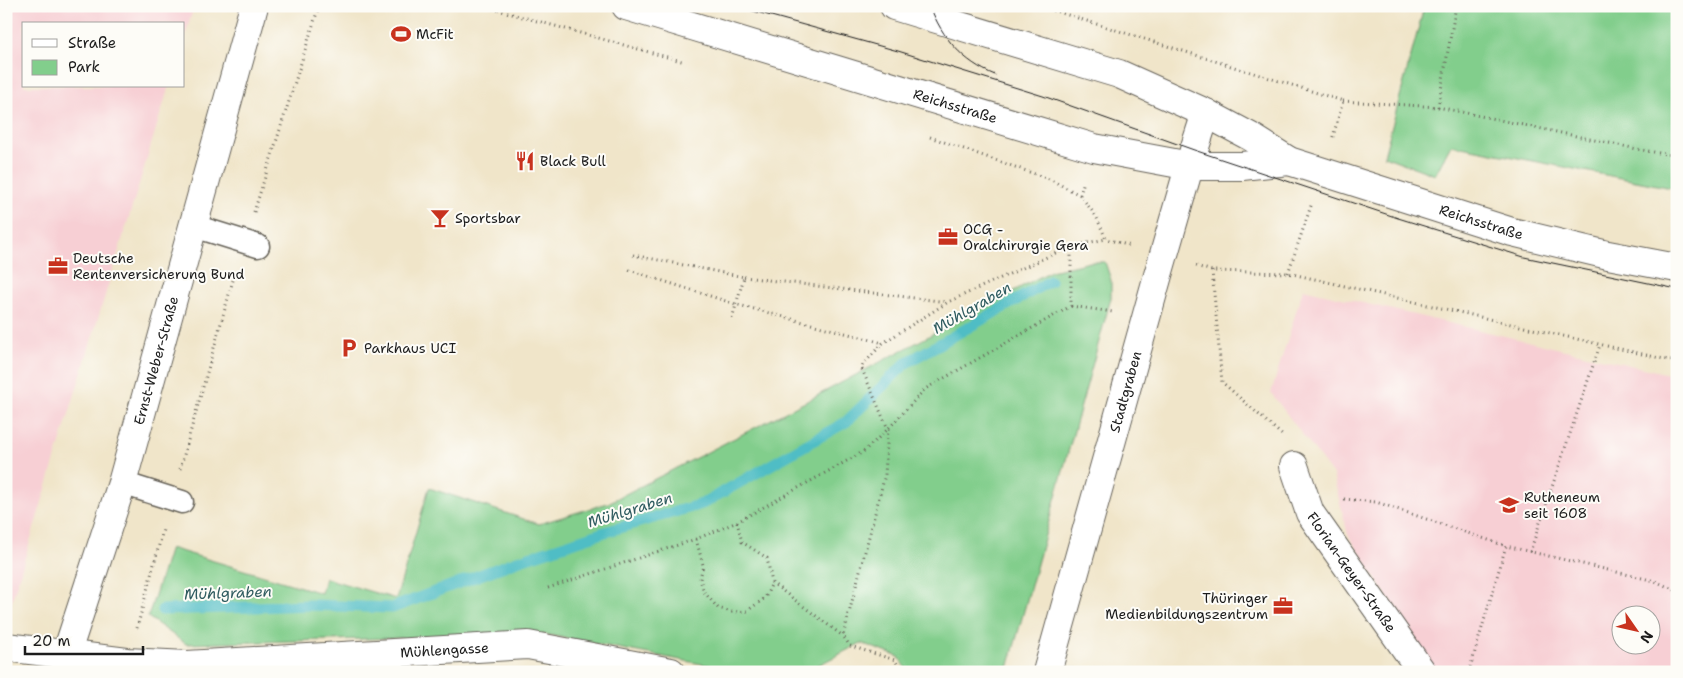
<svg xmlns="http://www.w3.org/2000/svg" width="1683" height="678" font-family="'Shantell Sans',sans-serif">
<rect width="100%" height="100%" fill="#fdfcf7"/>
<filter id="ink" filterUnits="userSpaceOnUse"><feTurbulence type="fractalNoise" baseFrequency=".02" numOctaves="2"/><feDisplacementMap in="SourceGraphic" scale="10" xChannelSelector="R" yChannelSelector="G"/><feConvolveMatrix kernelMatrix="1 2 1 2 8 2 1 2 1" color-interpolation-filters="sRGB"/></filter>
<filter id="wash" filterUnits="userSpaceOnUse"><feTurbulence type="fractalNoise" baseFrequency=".0096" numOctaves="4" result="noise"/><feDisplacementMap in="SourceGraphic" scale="20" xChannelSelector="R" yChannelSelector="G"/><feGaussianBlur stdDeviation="1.12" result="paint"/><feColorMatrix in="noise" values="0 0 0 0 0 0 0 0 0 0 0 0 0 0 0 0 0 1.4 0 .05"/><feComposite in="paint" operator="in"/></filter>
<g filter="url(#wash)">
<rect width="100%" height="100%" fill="#f0e5c9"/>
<!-- built -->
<g fill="#f7cfd4" fill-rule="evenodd">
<path d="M6,6H194L184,40V24H24V86H169L6,620Z"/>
<path d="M1303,289L1677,376V672H1435L1348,535L1333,475L1271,393ZM1620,616H1650V646H1620Z"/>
</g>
<!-- green -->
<g fill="#82ce8c" stroke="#4f7554">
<path d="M1406,6H1677V189L1451,145L1435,175L1384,156L1423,11Z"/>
<path d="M1090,262H1105L1111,280V298L1007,672H908L899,657L861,643L805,672H744L543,634L186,644L148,617L170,548L321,593L325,578L396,599L429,488L539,524L608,503L807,401L1051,271Z"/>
</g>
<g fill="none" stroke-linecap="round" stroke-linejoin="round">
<!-- stream -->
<path stroke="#4fbdc5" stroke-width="11" d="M162,610L311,605L392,608L520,560L605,532L702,504L846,422L906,363L1050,281"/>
</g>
</g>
<g filter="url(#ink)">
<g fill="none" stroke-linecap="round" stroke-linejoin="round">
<defs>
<g id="lane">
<path d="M194,226L258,246"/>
<path d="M122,483L182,502"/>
</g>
<g id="street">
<path id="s1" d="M1294,466L1310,513L1422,672"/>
<path id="s2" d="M6,647L127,662L187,665L528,645L671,672"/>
<path id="s3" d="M66,655L122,483L254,6"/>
</g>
<g id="secondary">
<path id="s4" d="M626,6L1094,148L1190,166H1242L1289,161"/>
<path id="s5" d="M894,6L1119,74L1206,113L1251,137L1289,161L1512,232L1608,255L1677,268"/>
<path id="s6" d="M1047,672L1158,275L1194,150L1206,113"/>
</g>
</defs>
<!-- lane casing -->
<use href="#lane" stroke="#666259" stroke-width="25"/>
<!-- street casing -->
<use href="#street" stroke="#666259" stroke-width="30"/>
<!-- secondary casing -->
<use href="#secondary" stroke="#666259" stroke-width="30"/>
<!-- path -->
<g stroke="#666259" stroke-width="3" stroke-dasharray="1 4" stroke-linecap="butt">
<path d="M483,6L685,62"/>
<path d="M1039,6L1343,101L1332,140"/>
<path d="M1343,101L1438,107L1642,150L1677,156"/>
<path d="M1438,107L1456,6"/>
<path d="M930,137L1049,179L1080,195L1096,216L1106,239L1131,246"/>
<path d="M1080,195L1084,181"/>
<path d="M254,212L319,6"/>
<path d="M633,255L744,277L732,319"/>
<path d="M1196,266L1212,271L1288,273L1677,362"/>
<path d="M629,270L735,304L883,343"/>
<path d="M1212,271L1222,382L1282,435"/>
<path d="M1288,273L1312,203"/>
<path d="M744,277L947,302"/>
<path d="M1071,306L1113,312"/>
<path d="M180,469L235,273"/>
<path d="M1344,499L1376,502L1506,546"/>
<path d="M737,522L742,542L767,558L772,583L843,636"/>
<path d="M696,539L703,565L700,579L704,592L718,608L732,612L747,611L765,598L772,583"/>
<path d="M1530,552L1600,345"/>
<path d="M548,588L696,539L737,522L762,508L863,452L888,429L925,389L1071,306V246"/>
<path d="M137,628L163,530"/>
<path d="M902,672L895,660L850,646L843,636L885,475L888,429L861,367L883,343L948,302L1071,246L1106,239"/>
<path d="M1469,672L1506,546L1655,581L1677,591"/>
</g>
<!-- lane -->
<use href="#lane" stroke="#fff" stroke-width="22"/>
<!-- street -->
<use href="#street" stroke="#fff" stroke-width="28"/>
<!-- secondary -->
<use href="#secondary" stroke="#fff" stroke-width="28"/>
<!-- tram -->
<g stroke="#1c1c1c" stroke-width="1">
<path d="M735,6L898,51L1043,96L1194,150L1398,218L1524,257L1677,289"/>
<path d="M930,6C942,38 963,62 995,75"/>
<path d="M768,12L809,6"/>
</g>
</g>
</g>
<!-- icons -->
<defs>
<symbol id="stadium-bare" viewBox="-9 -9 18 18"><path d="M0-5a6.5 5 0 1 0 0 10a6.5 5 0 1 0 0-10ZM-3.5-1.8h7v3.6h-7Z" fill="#c8321e" stroke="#fdfcf7" stroke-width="2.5" paint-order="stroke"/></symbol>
<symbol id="restaurant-bare" viewBox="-9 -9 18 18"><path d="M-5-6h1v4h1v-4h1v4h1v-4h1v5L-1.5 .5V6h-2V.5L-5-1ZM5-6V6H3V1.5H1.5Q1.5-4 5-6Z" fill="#c8321e" stroke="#fdfcf7" stroke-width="2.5" paint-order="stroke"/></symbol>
<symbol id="bar-bare" viewBox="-9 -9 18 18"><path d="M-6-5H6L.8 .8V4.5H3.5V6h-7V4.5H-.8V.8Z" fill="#c8321e" stroke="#fdfcf7" stroke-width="2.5" paint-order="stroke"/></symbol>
<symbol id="office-bare" viewBox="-9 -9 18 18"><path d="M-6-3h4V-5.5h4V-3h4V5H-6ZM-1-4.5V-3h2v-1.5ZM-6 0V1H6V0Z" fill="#c8321e" stroke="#fdfcf7" stroke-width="2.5" paint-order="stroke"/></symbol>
<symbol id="parking-bare" viewBox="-9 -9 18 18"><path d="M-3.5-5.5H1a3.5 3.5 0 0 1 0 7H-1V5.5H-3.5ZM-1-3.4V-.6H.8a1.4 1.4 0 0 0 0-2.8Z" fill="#c8321e" stroke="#fdfcf7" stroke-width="2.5" paint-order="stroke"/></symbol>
<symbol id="school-bare" viewBox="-9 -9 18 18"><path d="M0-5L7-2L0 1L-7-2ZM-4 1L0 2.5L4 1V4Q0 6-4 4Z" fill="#c8321e" stroke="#fdfcf7" stroke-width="2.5" paint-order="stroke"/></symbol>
</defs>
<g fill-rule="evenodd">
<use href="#stadium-bare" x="387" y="20" width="28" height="28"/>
<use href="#restaurant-bare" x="511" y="147" width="28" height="28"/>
<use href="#bar-bare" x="426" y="204" width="28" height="28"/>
<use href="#office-bare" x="934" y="223" width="28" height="28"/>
<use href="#office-bare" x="44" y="252" width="28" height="28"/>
<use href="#parking-bare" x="335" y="334" width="28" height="28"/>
<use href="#school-bare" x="1495" y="491" width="28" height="28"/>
<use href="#office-bare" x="1269" y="592" width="28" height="28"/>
</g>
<g text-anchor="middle" stroke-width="4" stroke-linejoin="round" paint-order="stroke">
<!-- poi labels -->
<g font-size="14" fill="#1c1c1c" stroke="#fdfcf7" text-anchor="start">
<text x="416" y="39">McFit</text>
<text x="540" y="166">Black Bull</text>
<text x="455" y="223">Sportsbar</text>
<text x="963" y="234">OCG -<tspan x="963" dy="16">Oralchirurgie Gera</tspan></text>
<text x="73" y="263">Deutsche<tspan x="73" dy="16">Rentenversicherung Bund</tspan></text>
<text x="364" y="353">Parkhaus UCI</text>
<text x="1524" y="502">Rutheneum<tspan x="1524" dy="16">seit 1608</tspan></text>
<text x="1268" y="603" text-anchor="end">Thüringer<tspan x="1268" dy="16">Medienbildungszentrum</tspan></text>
</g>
<!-- street labels -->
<g font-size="14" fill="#1c1c1c" stroke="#fdfcf7">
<text dy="5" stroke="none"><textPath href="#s4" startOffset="344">Reichsstraße</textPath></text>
<text dy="5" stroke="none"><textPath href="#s5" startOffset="628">Reichsstraße</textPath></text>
<text dy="5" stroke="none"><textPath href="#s3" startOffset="308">Ernst-Weber-Straße</textPath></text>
<text dy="5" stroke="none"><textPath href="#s6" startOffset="291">Stadtgraben</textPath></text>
<text dy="5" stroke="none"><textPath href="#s1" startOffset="122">Florian-Geyer-Straße</textPath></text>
<text dy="5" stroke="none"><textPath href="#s2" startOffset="440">Mühlengasse</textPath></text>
</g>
<!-- water labels -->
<g font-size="15" font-style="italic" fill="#305c60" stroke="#fdfcf7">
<text transform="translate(972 308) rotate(-30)" y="5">Mühlgraben</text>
<text transform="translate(630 510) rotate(-17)" y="5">Mühlgraben</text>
<text transform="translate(228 593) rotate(-2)" y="5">Mühlgraben</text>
</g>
</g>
<!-- margin -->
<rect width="1683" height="678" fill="none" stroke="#fdfcf7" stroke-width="25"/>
<!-- legend -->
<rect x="22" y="22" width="162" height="65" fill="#fdfcf7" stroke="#a3a29f"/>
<rect x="32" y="39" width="25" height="8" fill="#ffffff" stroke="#a3a29f"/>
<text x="68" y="48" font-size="15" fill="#1c1c1c">Straße</text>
<rect x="32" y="60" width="25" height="15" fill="#82ce8c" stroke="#a3a29f"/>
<text x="68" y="72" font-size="15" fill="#1c1c1c">Park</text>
<!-- north arrow -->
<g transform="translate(1636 630) rotate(124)"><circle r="24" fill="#fdfcf7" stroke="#a3a29f"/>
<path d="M0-4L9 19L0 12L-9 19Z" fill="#c8321e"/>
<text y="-8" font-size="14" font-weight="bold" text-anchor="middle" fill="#1c1c1c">N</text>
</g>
<!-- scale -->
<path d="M25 646v8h118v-8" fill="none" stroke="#1c1c1c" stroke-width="2.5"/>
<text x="32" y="646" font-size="15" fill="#1c1c1c" stroke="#fdfcf7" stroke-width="4" paint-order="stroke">20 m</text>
</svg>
